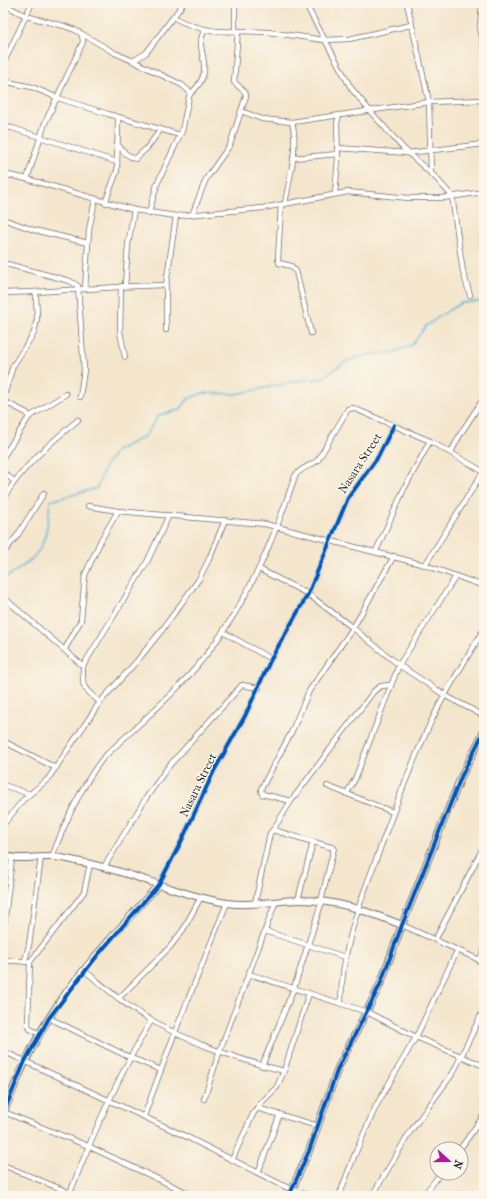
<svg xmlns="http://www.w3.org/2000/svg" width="487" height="1199" font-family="'IM FELL French Canon',serif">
<rect width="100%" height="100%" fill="#fbf7ec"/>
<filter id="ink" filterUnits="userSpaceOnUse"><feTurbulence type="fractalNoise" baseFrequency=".025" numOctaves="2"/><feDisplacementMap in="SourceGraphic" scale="8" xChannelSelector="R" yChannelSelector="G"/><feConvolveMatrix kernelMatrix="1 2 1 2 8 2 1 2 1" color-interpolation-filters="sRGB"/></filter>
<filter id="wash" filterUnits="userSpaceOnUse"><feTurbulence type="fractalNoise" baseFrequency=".012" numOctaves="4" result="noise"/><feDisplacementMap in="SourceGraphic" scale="16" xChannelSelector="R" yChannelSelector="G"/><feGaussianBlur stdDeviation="0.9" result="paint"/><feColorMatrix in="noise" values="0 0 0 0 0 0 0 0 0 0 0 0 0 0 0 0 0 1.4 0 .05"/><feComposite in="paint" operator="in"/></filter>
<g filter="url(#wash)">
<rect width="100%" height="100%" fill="#f4e6cd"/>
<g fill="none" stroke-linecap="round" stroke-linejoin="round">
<!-- stream -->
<path stroke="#5ab4d8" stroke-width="1.5" d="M3,579C43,556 46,546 50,501L97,488L105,466L116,451L145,436L159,415L180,410L188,399L203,393L236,394L302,380L321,379L346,361L371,354L392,353L412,345L426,326L449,310L461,303L484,301"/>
</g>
</g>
<g filter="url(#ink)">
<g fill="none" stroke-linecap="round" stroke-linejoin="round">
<defs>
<g id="minor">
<path d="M305,3L351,88L369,110L404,149L435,177L452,196L463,272L470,295"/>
<path d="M407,3L429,102L431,174"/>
<path d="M482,3L480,27L484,48"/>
<path d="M3,4L26,16L64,26L75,30L115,53L133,61L146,53L183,4"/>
<path d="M173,17C194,29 214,33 238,31"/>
<path d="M235,32V3"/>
<path d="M133,61L182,85L190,92L182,131L157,184L149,213"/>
<path d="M3,64L32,3"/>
<path d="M3,81L32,87L58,98L108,114L180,135"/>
<path d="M190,94C220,68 191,50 205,30"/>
<path d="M241,111L262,119L292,122L429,102L484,100"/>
<path d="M3,127L12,128L117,162"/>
<path d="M117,144L126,154L135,159L147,148L161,129"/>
<path d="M337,148L408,153L484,144"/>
<path d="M293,158L338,154"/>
<path d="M3,174L27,179L134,210L176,216L263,208L348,192L409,198H442L484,192"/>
<path d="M27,179L45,123L83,42L82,34"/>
<path d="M335,194L338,159L337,123L339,116"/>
<path d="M105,203L117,171L118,117"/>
<path d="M285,204C289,178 299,148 292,122"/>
<path d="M281,205L278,259L279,263L291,266L296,271L311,333"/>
<path d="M192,215L206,179L230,145L246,96L245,92L234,82L238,31L268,32L324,40L349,39L411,25"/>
<path d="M3,219L34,230L88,243"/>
<path d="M3,263L70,281L78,286L84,370L80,397"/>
<path d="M121,286L120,332L125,357"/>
<path d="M125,286L128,245L134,210"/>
<path d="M85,289L89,230L95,200"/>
<path d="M3,293C58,292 112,286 166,285"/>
<path d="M166,330V285L176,216"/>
<path d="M3,398L13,366L34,333L37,319L36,292"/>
<path d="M3,401L27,413L29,417L3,457"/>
<path d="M29,417L66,394"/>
<path d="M451,452L461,433L484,398"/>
<path d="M3,472L14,481"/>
<path d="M3,499C22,467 49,444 78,420"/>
<path d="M88,506L118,511L265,524L425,565L484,586"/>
<path d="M376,551L404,489L430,441"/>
<path d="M3,553L17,536L44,493"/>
<path d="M425,565L483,472"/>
<path d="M259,569L308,594L353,628L399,665L446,696L484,716"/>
<path d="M3,597L83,666"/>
<path d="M223,632L271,659"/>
<path d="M65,649L81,620L85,575L101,540L118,511"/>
<path d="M100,702C83,688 82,689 83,666L147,562L169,515"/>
<path d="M3,741L56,768"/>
<path d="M3,785L30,794"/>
<path d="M327,786L393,812"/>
<path d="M347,793L355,779L399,665L456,576"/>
<path d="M291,801L262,794L261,789L291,733L309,691L353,628L394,556"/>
<path d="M3,825L23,800L48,779L100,702L137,661L162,630L199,579L209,559L225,520"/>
<path d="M273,830L291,801L374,691L381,686L390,685"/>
<path d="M52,857C65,822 80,788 103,758C137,725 177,693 206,655C248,602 274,539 295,476C300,468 311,466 318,460L348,409L353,408L430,441L484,472"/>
<path d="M104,867L146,798L168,767L242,685L259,688"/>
<path d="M159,884L182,840L214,771L245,716L271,659L308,594L348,498L378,457L394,425"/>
<path d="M298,900L313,842"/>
<path d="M255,903L270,833L273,830L334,848L321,901"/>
<path d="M402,925L484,962"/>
<path d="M265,931L345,957"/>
<path d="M3,934L12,858"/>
<path d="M435,940L484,846"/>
<path d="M3,960L30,962L28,1024L30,1029L40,1034"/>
<path d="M25,960L29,945L41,857"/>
<path d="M479,961L484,951"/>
<path d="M30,962L84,892L90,864"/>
<path d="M85,971C106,988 127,1007 151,1020C188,1042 242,1061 284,1071"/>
<path d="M249,974L367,1012L416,1037L484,1066"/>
<path d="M119,998L170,947L183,930L201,897"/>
<path d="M341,1003C341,952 359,904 377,857C393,812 410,767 430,724C445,691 466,660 484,629"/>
<path d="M49,1018L129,1057L161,1070"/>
<path d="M3,1051L185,1136L292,1190L312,1196"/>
<path d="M262,1066L294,988L322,901"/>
<path d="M204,1099L220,1050L276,901"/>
<path d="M257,1108L318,1126"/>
<path d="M4,1112L88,1146L194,1196"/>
<path d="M144,1116L175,1032L227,903"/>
<path d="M460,1149L484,1115"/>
<path d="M232,1160L253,1114L261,1103L277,1087L284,1071L309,993"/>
<path d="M3,1165L78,1196"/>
<path d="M258,1173L280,1114"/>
<path d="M70,1193C93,1133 118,1076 151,1021"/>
<path d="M339,1196L355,1154L376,1106L416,1037L457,951"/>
<path d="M372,1196L410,1132L453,1073L484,1009"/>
<path d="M423,1196L441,1173"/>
</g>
<g id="tertiary">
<path d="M3,855C18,861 35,856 51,857C61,857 71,860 81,862C131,871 177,895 227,903C251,907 275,900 300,900C338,900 366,911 402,925"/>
<path d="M3,1114C16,1081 30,1048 49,1018C79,970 122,927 159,884"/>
<path d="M289,1196L309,1151L338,1068L380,985L402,925L461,777L484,731"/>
</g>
</defs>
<!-- minor casing -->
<use href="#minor" stroke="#716c64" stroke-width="6"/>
<!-- tertiary casing -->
<use href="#tertiary" stroke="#716c64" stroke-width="8"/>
<!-- minor -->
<use href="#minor" stroke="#fff" stroke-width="4.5"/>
<!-- tertiary -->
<use href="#tertiary" stroke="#fff" stroke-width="6"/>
<defs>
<g id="cycleway">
<path d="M3,1114L25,1061L49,1018L97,956L159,884L182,840L214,771L245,716L271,659L308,594L348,498L378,457L394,425"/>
<path d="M289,1196L309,1151L338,1068L380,985L402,925L461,777L484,731"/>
</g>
</defs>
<!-- cycleway casing -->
<use href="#cycleway" stroke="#fbf7ec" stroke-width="6"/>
<!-- cycleway -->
<use href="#cycleway" stroke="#0057b8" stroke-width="4"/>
</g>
</g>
<g text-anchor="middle" stroke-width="3" stroke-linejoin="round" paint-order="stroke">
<!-- street labels -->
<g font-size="12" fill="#2b2b2b" stroke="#fbf7ec">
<text transform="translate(360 463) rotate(-57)" y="4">Nasara Street</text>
<text transform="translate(198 785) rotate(-64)" y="4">Nasara Street</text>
</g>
</g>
<!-- margin -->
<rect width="487" height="1199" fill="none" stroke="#fbf7ec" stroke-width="16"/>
<!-- north arrow -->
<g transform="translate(449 1161) rotate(111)"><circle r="19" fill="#fbf7ec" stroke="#a8a59f"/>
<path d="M0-3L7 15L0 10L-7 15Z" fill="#b5179e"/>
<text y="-6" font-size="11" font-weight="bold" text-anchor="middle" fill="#2b2b2b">N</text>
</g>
</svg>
